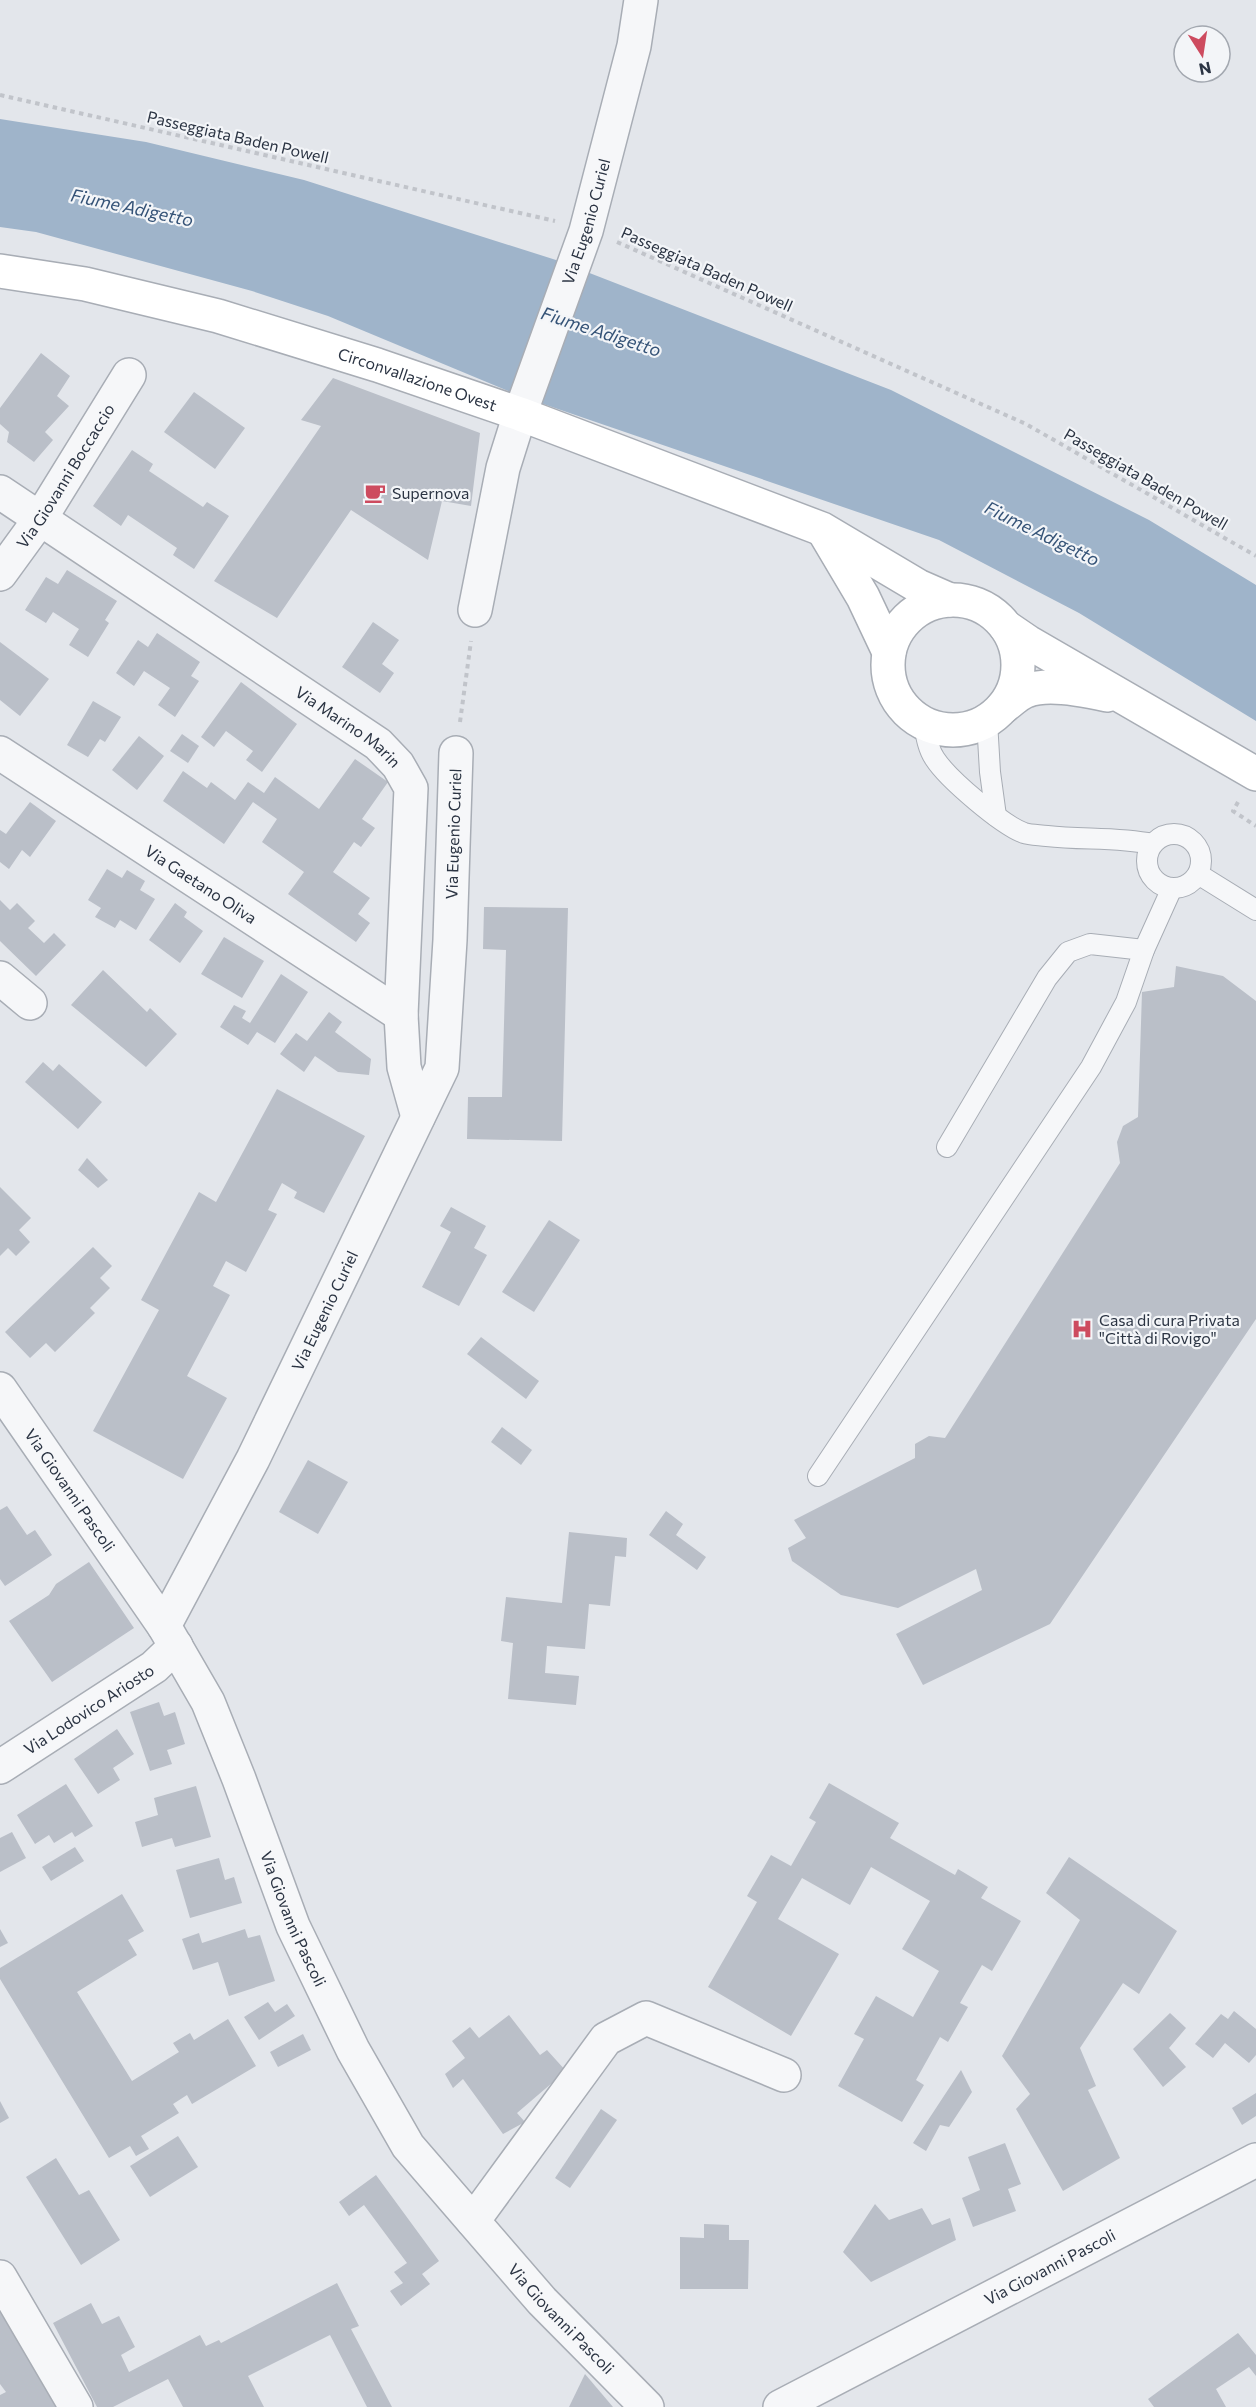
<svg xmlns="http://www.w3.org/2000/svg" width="1256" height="2407" font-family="Commissioner,sans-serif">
<rect width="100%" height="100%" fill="#e3e6eb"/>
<!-- water -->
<path fill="#9fb4ca" d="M0,119L146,142L304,180L556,260L891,390L1149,520L1256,585V721L1079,613L939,540L520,396L328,316L252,291L36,232L0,227Z"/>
<!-- building -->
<g fill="#babfc8">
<path d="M41,353L70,376L57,396L69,406L45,432L53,440L34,462L7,442L9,432L0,424V408Z"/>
<path d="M333,378L480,433L471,506L442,501L428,560L351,510L277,618L214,581L321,426L301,420Z"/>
<path d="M194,392L245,428L215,469L164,432Z"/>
<path d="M132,450L153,464L149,471L203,507L207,502L229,516L194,569L173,555L177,548L128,515L121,526L93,506Z"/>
<path d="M67,570L117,601L105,620L109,623L88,657L69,645L79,629L53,612L46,623L25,610L46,577L58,584Z"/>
<path d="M373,622L399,640L382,664L394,673L380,693L342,667Z"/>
<path d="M157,633L200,662L191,676L199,681L175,717L158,705L170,688L144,671L134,686L116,673L138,640L148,647Z"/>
<path d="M0,642L49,679L20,716L0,700Z"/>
<path d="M241,682L297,724L262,772L246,760L253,751L226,731L214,747L201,737Z"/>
<path d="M93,701L121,717L105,742L100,739L88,757L67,745Z"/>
<path d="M182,734L199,746L188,763L170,751Z"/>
<path d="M139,736L164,756L137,790L112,770Z"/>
<path d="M355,759L388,782L362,819L375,828L361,847L354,842L333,872L370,898L358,914L370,923L356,942L288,894L304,872L262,842L277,819L253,802L224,844L163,801L183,771L207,788L211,782L235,800L248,782L264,793L275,777L319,809Z"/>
<path d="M30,802L56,821L30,857L22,850L9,869L0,862V830L6,834Z"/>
<path d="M107,869L122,878L127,870L145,881L140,890L155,899L136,930L120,920L115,928L95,917L101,908L88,900Z"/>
<path d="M0,900L10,910L17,903L35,921L28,928L44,943L54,933L66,945L36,976L0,941Z"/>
<path d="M175,903L187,912L184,917L203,931L180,963L149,940Z"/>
<path d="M484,907L568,908L562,1141L467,1139L468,1097H502L506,950L483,949Z"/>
<path d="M224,937L264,961L242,998L201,974Z"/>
<path d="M1176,966L1223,976L1256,1001V1319L1050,1624L923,1685L896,1634L982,1590L976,1569L898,1608L841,1595L792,1561L788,1548L806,1538L794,1520L915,1458V1444L929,1436L945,1438L1120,1163L1117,1142L1123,1126L1138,1117L1142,992L1174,987Z"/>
<path d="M103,970L147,1012L150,1008L177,1034L146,1067L71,1005Z"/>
<path d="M281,974L308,992L275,1043L257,1032L248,1045L220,1027L234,1005L246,1011L242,1018L250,1023Z"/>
<path d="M329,1012L342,1022L335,1032L371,1059L369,1075L338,1072L315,1056L304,1072L280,1054L296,1033L307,1041Z"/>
<path d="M43,1062L53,1071L59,1064L102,1102L78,1129L25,1082Z"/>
<path d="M277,1089L365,1136L324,1213L294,1198L297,1192L282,1183L268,1210L277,1214L246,1272L226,1261L213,1286L230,1295L187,1376L227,1398L183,1479L93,1431L159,1310L141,1300L199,1192L216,1202Z"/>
<path d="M87,1158L108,1180L98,1188L78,1170Z"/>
<path d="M0,1187L31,1218L19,1230L30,1242L16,1256L8,1248L0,1256Z"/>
<path d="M451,1207L486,1226L474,1248L487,1255L459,1306L422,1287L451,1232L440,1226Z"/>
<path d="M549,1220L580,1240L534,1312L502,1292Z"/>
<path d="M93,1247L112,1266L100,1278L110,1288L90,1308L95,1313L55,1352L46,1343L30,1358L5,1332Z"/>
<path d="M481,1337L539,1381L526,1399L467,1354Z"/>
<path d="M502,1427L532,1450L521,1465L491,1442Z"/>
<path d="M308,1460L348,1482L318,1534L279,1512Z"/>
<path d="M7,1506L27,1535L35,1530L52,1555L5,1586L0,1579V1510Z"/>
<path d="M666,1511L683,1524L676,1535L706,1557L697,1570L649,1535Z"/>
<path d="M569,1532L627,1538L626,1557L615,1556L610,1606L589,1604L585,1649L547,1646L545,1673L579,1676L576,1705L508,1699L513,1643L501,1641L506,1597L562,1603Z"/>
<path d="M89,1562L134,1628L52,1682L9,1621L49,1595L56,1584Z"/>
<path d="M159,1702L164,1716L175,1712L185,1744L167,1750L172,1764L150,1771L130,1712Z"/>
<path d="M117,1729L134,1754L113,1768L120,1780L98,1794L74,1759Z"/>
<path d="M829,1783L899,1823L890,1838L955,1875L958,1869L988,1887L981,1898L1021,1921L992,1971L982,1965L960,2003L968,2007L948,2042L940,2037L916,2080L924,2085L902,2122L838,2086L864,2039L854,2034L876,1996L913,2017L939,1971L902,1949L930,1901L871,1867L850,1905L802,1878L778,1919L839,1954L791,2036L708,1987L757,1902L747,1896L771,1855L791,1866L816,1822L809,1818Z"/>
<path d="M66,1784L93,1826L75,1837L72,1832L54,1843L49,1835L35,1844L17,1815Z"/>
<path d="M196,1786L211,1837L175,1847L172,1838L142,1847L135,1822L158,1815L154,1798Z"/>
<path d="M12,1832L26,1858L0,1872V1838Z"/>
<path d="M75,1847L84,1861L51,1881L42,1867Z"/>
<path d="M1069,1857L1177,1931L1139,1994L1123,1983L1080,2048L1096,2086L1088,2090L1120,2158L1063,2191L1016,2109L1030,2094L1002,2056L1080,1920L1046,1893Z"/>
<path d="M219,1858L225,1880L234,1877L242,1903L190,1918L176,1870Z"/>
<path d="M122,1894L144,1931L128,1940L137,1955L77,1992L132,2081L179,2052L173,2043L190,2033L194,2040L228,2019L256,2066L192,2104L187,2095L173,2104L179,2113L141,2136L149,2149L136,2156L130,2146L109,2158L0,1979V1968Z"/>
<path d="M0,1929L8,1943L0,1947Z"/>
<path d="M245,1929L248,1938L260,1935L275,1981L229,1996L218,1962L193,1970L182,1939L199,1933L202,1943Z"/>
<path d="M268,2002L275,2012L287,2004L295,2016L259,2040L244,2017Z"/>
<path d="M1234,2011L1256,2029V2055L1249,2063L1225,2043L1213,2058L1195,2044L1221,2014L1228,2019Z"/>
<path d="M1170,2013L1186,2028L1169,2048L1186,2067L1163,2087L1133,2049Z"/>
<path d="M509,2015L540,2055L547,2050L566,2071L517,2113L525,2122L503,2134L463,2079L453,2088L445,2074L465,2058L452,2041L470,2027L479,2038Z"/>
<path d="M303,2034L311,2050L278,2067L270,2052Z"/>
<path d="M961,2070L972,2092L949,2127L940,2125L926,2151L913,2143Z"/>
<path d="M1256,2093V2116L1242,2125L1232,2108Z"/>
<path d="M0,2101L9,2118L0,2123Z"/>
<path d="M601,2109L617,2120L570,2188L555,2178Z"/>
<path d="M178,2136L198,2167L150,2197L130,2166Z"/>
<path d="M1005,2143L1021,2184L1008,2189L1016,2211L973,2227L962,2198L980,2190L968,2157Z"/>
<path d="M56,2158L79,2195L89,2190L120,2240L81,2265L26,2177Z"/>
<path d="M376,2175L439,2261L422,2274L430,2284L401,2306L390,2291L403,2283L394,2272L407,2263L364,2205L349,2216L339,2202Z"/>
<path d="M875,2204L889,2220L922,2208L932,2225L950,2218L956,2240L871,2282L843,2252Z"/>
<path d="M704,2224L729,2225V2240H749L748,2289H680V2237L704,2238Z"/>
<path d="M337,2283L359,2326L351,2329L392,2407H367L330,2335L248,2376L264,2407H183L168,2379L113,2407H97L53,2323L91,2303L102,2324L119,2316L135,2347L121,2355L129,2372L200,2335L206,2346L219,2340L221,2343Z"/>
<path d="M0,2312L59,2407H0V2395L6,2392L0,2384Z"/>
<path d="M1238,2333L1256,2355V2376L1249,2367L1216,2389L1226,2407H1154L1148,2399Z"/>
<path d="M585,2374L613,2407H569Z"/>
</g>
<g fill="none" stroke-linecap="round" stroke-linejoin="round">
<defs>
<g id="lane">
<path d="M987,721L990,772L996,816"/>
<path d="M924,724C926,736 928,749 935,759C948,779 1002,825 1024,833C1030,835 1039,835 1047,836C1082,840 1118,837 1152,844"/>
<circle cx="1174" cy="861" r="27"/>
<path d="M1198,874L1256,910"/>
<path d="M947,1147L1047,978L1068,952L1090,944L1144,950"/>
<path d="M818,1476L1091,1067L1126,1002L1144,950L1172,888"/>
</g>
<g id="street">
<path id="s1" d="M0,492L378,744L398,765L411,788L401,1015L404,1067L418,1117"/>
<path id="s2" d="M0,574L40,519L129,375"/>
<path id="s3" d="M475,610L503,468L520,414L586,231L634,46L641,0"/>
<path id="s4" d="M0,753L401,1015"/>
<path d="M0,978L30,1003"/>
<path id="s5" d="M0,1389L164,1626L208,1702L239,1779L293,1926L353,2050L408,2146L542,2301L647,2407"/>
<path id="s6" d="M164,1626L253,1459L442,1068L450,940L456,753"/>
<path id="s7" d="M0,1767L154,1667L176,1646"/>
<path d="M473,2221L606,2039L646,2018L784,2075"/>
<path d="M0,2277L76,2407"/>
<path id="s8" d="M780,2407L1256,2160"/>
</g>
<g id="secondary">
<path id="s9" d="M0,271L85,284L218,316L377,365L520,414L822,529L918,586L950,600"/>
<path d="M825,533L863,597L889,652"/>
<circle cx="953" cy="665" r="65"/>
<path d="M1006,627L1028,642L1256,774"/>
<path d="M1003,707C1010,702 1018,694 1026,691C1048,682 1085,690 1107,695"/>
</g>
</defs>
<!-- lane casing -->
<use href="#lane" stroke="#a8adb5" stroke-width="22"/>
<!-- street casing -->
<use href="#street" stroke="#a8adb5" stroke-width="36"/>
<!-- secondary casing -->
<use href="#secondary" stroke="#a8adb5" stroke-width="36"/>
<!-- path -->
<g stroke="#c1c4ca" stroke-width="4" stroke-dasharray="4.5 4.5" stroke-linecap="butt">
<path d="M0,95L555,221"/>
<path d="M617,242L1026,424L1256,556"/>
<path d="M460,722L471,641"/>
<path d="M1238,802L1233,811L1256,826"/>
</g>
<!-- lane -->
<use href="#lane" stroke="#f6f7f9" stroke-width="20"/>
<!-- street -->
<use href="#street" stroke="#f6f7f9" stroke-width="33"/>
<!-- secondary -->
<use href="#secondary" stroke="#fff" stroke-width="33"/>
</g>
<!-- icons -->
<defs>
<symbol id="cafe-bare" viewBox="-9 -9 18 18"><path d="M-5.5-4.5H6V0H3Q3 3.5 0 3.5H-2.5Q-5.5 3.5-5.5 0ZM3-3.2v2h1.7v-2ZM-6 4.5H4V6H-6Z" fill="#cd4b5f" stroke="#f3f5f8" stroke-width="2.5" paint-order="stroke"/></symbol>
<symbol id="hospital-bare" viewBox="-9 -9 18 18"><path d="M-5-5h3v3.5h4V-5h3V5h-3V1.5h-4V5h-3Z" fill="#cd4b5f" stroke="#f3f5f8" stroke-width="2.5" paint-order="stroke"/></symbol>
</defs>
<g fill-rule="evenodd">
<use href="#cafe-bare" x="360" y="478" width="30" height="30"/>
<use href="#hospital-bare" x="1067" y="1314" width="30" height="30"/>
</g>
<g text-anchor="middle" stroke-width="4.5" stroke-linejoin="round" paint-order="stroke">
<!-- street labels -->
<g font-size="16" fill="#2b3443" stroke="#f3f5f8">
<text transform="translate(238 137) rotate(13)" y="6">Passeggiata Baden Powell</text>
<text dy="6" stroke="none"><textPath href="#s3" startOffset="405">Via Eugenio Curiel</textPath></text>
<text transform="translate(707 269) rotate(24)" y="6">Passeggiata Baden Powell</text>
<text dy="6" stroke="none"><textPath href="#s9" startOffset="432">Circonvallazione Ovest</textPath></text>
<text dy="6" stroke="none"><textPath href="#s2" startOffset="118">Via Giovanni Boccaccio</textPath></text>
<text transform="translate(1146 479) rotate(30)" y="6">Passeggiata Baden Powell</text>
<text dy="6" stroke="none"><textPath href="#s1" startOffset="420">Via Marino Marin</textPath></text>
<text dy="6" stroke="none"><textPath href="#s6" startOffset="858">Via Eugenio Curiel</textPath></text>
<text dy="6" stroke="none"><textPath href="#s4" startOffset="240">Via Gaetano Oliva</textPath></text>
<text dy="6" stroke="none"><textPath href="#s6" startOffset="354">Via Eugenio Curiel</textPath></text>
<text dy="6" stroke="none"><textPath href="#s5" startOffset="123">Via Giovanni Pascoli</textPath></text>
<text dy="6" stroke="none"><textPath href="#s7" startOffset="106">Via Lodovico Ariosto</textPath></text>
<text dy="6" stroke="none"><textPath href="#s5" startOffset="609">Via Giovanni Pascoli</textPath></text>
<text dy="6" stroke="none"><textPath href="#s8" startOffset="304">Via Giovanni Pascoli</textPath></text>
<text dy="6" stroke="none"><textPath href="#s5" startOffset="1095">Via Giovanni Pascoli</textPath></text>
</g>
<!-- poi labels -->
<g font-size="16" fill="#2b3443" stroke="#f3f5f8" text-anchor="start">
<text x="392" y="499">Supernova</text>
<text x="1099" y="1326">Casa di cura Privata<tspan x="1099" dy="18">"Città di Rovigo"</tspan></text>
</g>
<!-- water labels -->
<g font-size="18" font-style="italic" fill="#355377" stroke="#f3f5f8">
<text transform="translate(132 208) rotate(12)" y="6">Fiume Adigetto</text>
<text transform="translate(601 332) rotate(18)" y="6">Fiume Adigetto</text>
<text transform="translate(1042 534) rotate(26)" y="6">Fiume Adigetto</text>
</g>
</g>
<!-- north arrow -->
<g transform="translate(1202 54) rotate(168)"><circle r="28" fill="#f3f5f8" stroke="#a3a8b0" stroke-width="1.5"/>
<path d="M0-4.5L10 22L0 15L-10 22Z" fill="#cd4b5f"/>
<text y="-9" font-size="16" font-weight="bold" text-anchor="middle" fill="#2b3443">N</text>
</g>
</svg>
